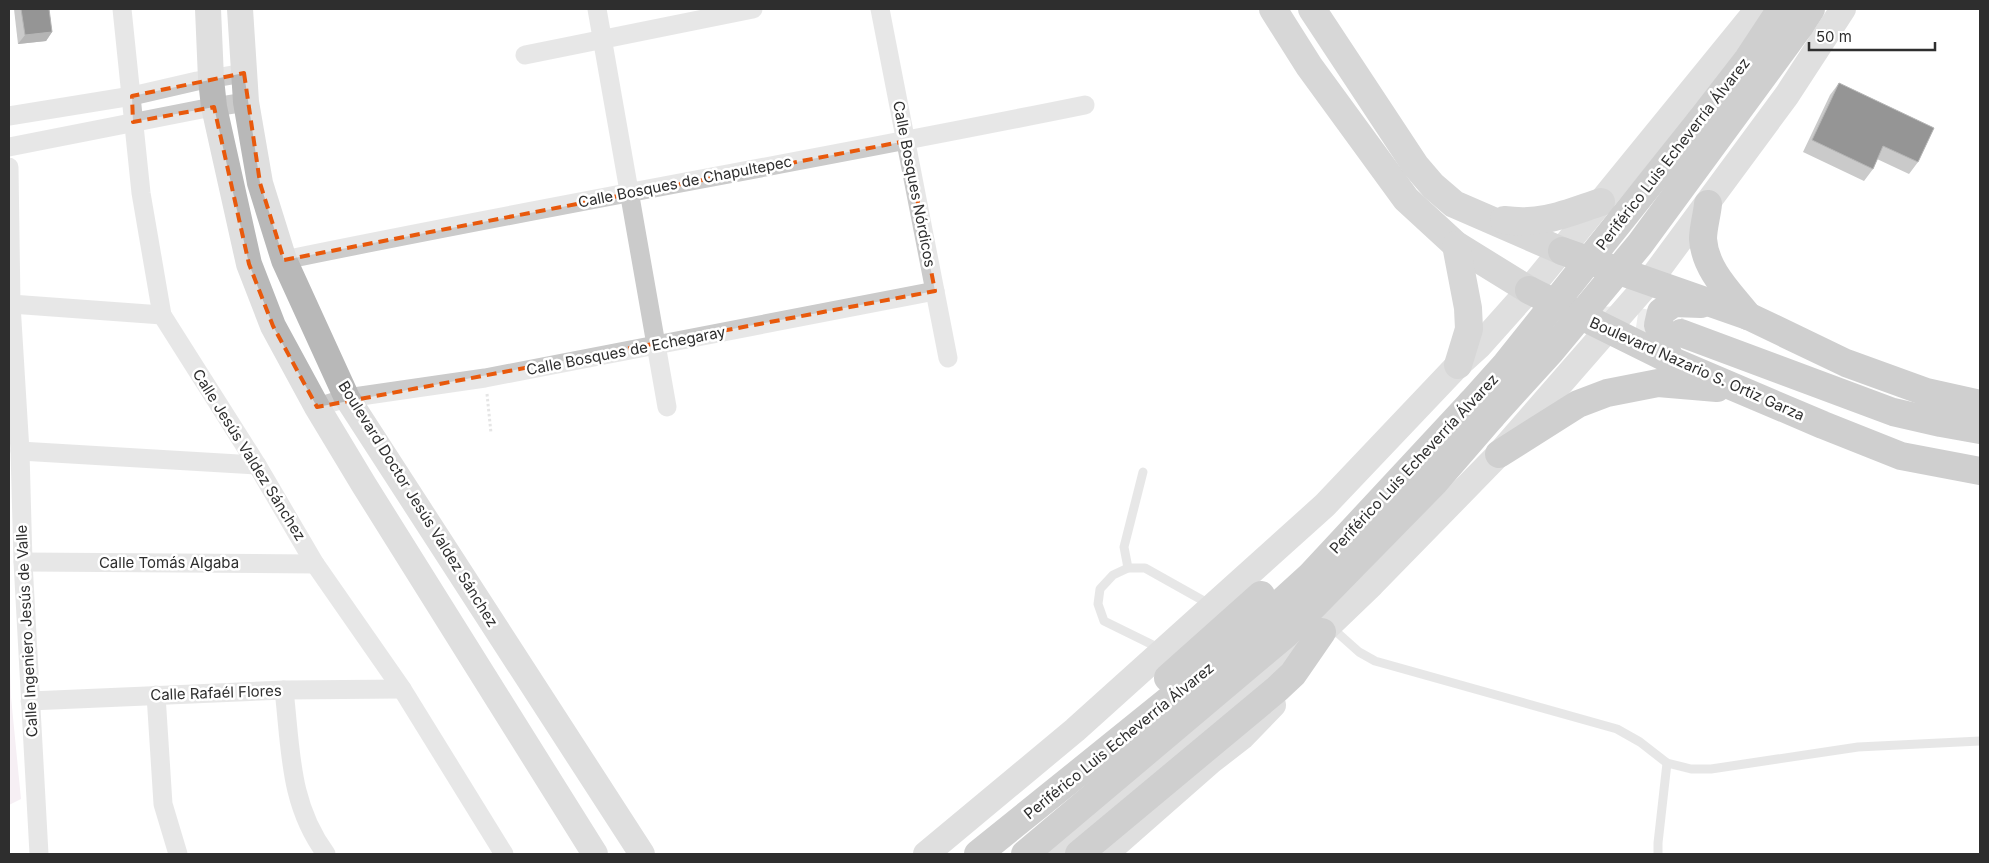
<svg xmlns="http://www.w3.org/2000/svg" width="1989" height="863" font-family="Inter,sans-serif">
<rect width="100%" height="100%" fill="#fff"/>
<!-- green -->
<path fill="#ebdce7" d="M9,642L11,697L21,799L9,805Z"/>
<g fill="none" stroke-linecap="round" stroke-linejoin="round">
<!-- highway-tunnel -->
<path stroke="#d5d5d5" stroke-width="28" stroke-dasharray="28 14" stroke-linecap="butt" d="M1595,322C1626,317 1650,324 1680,332"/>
<!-- path -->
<path stroke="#c5c5c5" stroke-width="3" stroke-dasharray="2.5 2.5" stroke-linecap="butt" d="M487,394L491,433"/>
<!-- lane -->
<g stroke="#cbcbcb" stroke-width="9">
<path d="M1128,568L1124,547L1143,472"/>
<path d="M1331,627L1359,652L1375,661L1617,729L1640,742L1667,763L1691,769H1711L1858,747L1980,741"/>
<path d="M1161,649L1104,621L1098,604L1100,589L1113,575L1128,568H1145L1211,605"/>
<path d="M1658,854V843L1667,763"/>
</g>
<!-- street -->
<g stroke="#cbcbcb" stroke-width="19">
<path d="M122,9L141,193L162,315L257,465L315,564L402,689L504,854"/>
<path d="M597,9L667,407"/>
<path d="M880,9L948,358"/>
<path d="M525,55L753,9"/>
<path d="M9,116L132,96L197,81L244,73"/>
<path d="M9,147L202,109L246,102"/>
<path d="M9,167L11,304L20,451L23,562L39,854"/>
<path d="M284,260C551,205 819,159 1085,105"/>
<path d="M11,304L162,315"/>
<path d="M317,407L347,398L485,378L935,291"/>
<path d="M20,451L257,465"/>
<path d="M23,562L315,564"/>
<path d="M284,690C291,750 289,804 326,854"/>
<path d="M156,695L163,804L178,854"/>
<path d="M30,701L284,690L402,689"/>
</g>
<!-- secondary -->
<g stroke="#b8b8b8" stroke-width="26">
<path d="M208,9L211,79L214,107L249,264L273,326L317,407L364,485L595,854"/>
<path d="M240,9L246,102L260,183L284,260L347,398L642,854"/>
<path d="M926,854L1075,730L1325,505L1458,365L1479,346L1529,290L1758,9"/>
<path d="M1052,854L1322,632L1372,584L1499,454L1649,282L1787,95L1843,9"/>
<path d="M1105,854L1211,761L1242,737L1273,705"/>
</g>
<!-- primary -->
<g stroke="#a6a6a6" stroke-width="28">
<path d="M1273,9L1309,66L1406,199L1456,245L1529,290"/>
<path d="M1312,9L1415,165L1433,186L1454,204L1562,251"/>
<path d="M1504,220C1543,225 1565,214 1601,202"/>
<path d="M1456,245L1468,308L1469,329L1458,365"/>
</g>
<!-- highway -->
<g stroke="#959595" stroke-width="28">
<path d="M1800,26L1811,9"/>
<path d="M1700,121L1748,59L1781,9"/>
<path d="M1708,204C1707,215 1703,228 1703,239C1705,270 1730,293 1748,316"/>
<path d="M1562,251L1748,316L1846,363L1926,392L1980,404"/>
<path d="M1529,290L1670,360L1823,425L1901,456L1980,471"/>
<path d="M1681,333L1893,412L1941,423L1980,430"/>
<path d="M1670,360L1658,325L1661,312L1674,303L1701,304"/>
<path d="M1499,454L1578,404L1607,393L1658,383L1717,388"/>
<path d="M1168,678L1261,595"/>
<path d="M978,854L1216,662L1311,575L1471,403"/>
<path d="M1025,854L1286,634L1434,483L1492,416"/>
<path d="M1079,854L1277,689L1293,674L1322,632"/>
</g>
<!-- highway-bridge -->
<g stroke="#959595" stroke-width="28">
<path d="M1471,403L1506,364L1700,121"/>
<path d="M1492,416L1551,351L1640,244L1800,26"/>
</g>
</g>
<!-- wall -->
<g fill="#8a8a8a">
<path d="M14,9H49L52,32L46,41L18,44Z"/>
<path d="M1839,83L1918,162L1909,174L1877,159L1873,169L1864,181L1803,152L1830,95Z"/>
</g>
<!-- shaded-wall -->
<path fill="#5b5b5b" d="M52,32L46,41L18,44L25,35Z"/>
<!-- building -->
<g fill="#151515" stroke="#5b5b5b">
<path d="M21,9H49L52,32L25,35Z"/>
<path d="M1839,83L1934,128L1918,162L1883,146L1873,169L1812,140Z"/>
</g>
<!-- marked area -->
<path d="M0 0H1989V863H0ZM244,73L260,183L284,260L906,141L935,291L317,407L273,326L249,264L214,107L133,122L132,96Z" fill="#fff" fill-opacity=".55" fill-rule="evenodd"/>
<path fill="none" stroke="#e8590c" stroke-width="4" stroke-dasharray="10 6" stroke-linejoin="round" d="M244,73L260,183L284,260L906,141L935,291L317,407L273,326L249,264L214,107L133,122L132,96Z"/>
<g text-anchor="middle" stroke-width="5" stroke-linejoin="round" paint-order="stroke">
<!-- street labels -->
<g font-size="15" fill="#2e2e2e" stroke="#fff">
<text transform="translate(1673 154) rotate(-52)" y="5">Periférico Luis Echeverría Álvarez</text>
<text transform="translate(685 182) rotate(-11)" y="5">Calle Bosques de Chapultepec</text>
<text transform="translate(914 184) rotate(79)" y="5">Calle Bosques Nórdicos</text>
<text transform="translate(626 351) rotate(-11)" y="5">Calle Bosques de Echegaray</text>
<text transform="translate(1697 369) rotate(24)" y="5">Boulevard Nazario S. Ortiz Garza</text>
<text transform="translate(249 455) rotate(58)" y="5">Calle Jesús Valdez Sánchez</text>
<text transform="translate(1414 464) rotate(-47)" y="5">Periférico Luis Echeverría Álvarez</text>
<text transform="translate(418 504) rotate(58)" y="5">Boulevard Doctor Jesús Valdez Sánchez</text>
<text x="169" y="568">Calle Tomás Algaba</text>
<text transform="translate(27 631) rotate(-93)" y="5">Calle Ingeniero Jesús de Valle</text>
<text transform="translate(216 693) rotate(-2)" y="5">Calle Rafaél Flores</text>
<text transform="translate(1119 741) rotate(-39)" y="5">Periférico Luis Echeverría Álvarez</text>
</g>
</g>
<!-- border -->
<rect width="1989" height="863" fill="none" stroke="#2e2e2e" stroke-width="20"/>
<!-- scale -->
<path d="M1809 42v8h126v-8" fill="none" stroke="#2e2e2e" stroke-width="2.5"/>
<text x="1816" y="42" font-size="15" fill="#2e2e2e" stroke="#ffffff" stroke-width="4" paint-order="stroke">50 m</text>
</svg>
